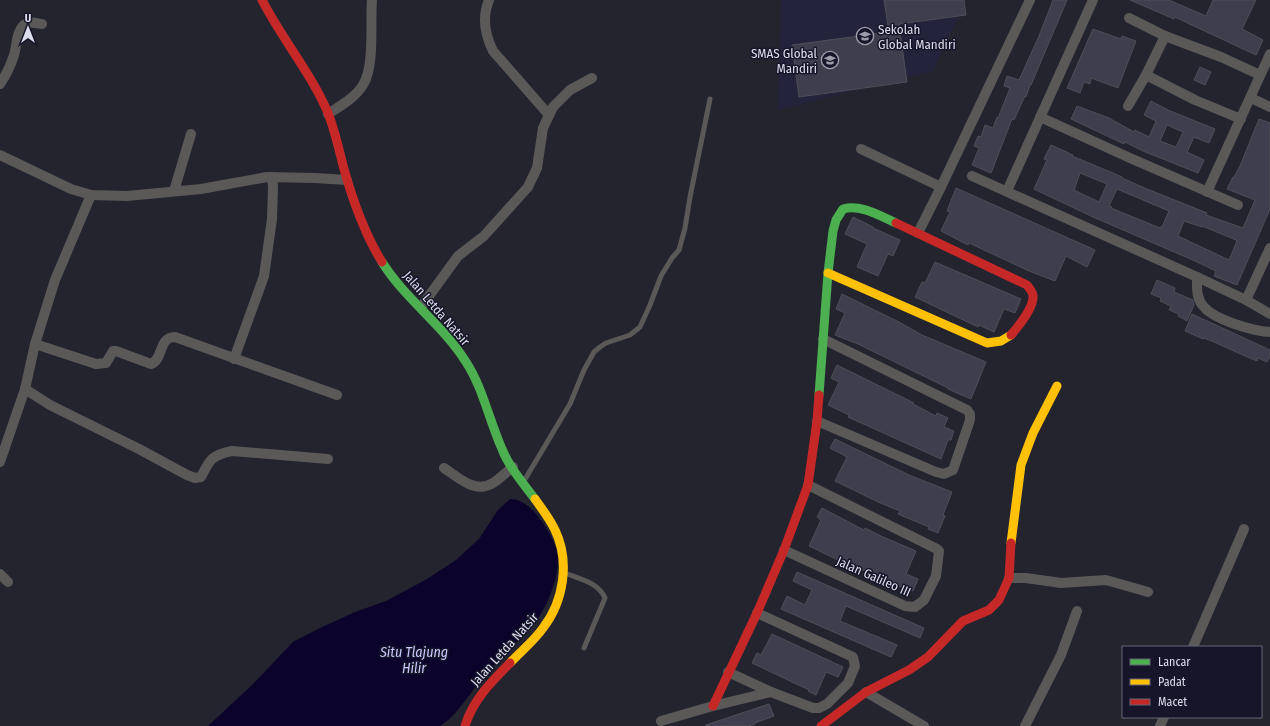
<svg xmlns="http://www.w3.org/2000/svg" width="1270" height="726" font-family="'Fira Sans Condensed',sans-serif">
<rect width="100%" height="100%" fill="#24242f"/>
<!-- built -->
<path fill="#23233c" d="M781,0H966L933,71L778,110Z"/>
<!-- water -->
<path fill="#0b032c" d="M510,499C524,499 536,512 543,523C550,533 557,546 558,559C559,577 547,607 536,621C524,638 507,649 494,665C486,674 478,683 471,693C462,705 453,718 440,726H208L252,685L293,642L320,628L355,612L386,601L427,579L456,560L479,539L498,510Z"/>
<!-- building -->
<g fill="#3e3e4e" stroke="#4e4e58" fill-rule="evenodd">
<path d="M884,0H964L966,15L899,24L907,82L799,97L792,45L889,32Z"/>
<path d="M1053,0H1067L1031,85H1030L1026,97L1025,96L1014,120L1012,119L991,173L972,165L979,148L974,146L978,136L981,137L985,125L993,128L997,117L998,118L1010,88L1004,86L1007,76L1019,80L1039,36Z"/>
<path d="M1130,0H1169L1206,16L1213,0H1256L1242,29L1263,40L1256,55L1196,27L1175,17L1174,19Z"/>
<path d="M1093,29L1121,39L1122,36L1136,41L1118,88L1091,78L1090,84L1084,82L1080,93L1067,88Z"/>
<path d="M1200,67L1211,72L1205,85L1194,80Z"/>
<path d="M1151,101L1168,110L1215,129L1209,143L1194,137L1187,152L1204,160L1198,173L1143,151L1125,142L1124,144L1071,119L1077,106L1109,118L1134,132L1135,130L1149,137L1156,121L1144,115ZM1167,125L1183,132L1176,147L1160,141Z"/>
<path d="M1259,119L1270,123V209L1237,285L1214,276L1216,271L1195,261L1093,217L1034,189L1047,160L1044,159L1051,145L1073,155L1072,156L1113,173L1122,177V178L1147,189L1207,213L1206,215L1243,228L1255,200L1227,189L1233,177H1234L1240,166ZM1080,173L1107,184L1099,202L1074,190ZM1117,189L1169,211L1162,227H1160V228L1111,208L1112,207L1109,206ZM1184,221L1202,227V226L1236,240L1237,241L1229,260L1178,236Z"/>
<path d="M956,188L1095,250L1087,267L1066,256L1055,281L1029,271L969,243L968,245L941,231L950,212L947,211Z"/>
<path d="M853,217L873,227V228L900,240L893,256L888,254L878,276L857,267L867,244L845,234Z"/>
<path d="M935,262L1021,299L1015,313L1004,309L994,332L979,325L978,327L915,297L922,282L925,283Z"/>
<path d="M1157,280L1175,288L1174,292L1193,300L1194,305L1187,321L1178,316L1179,314L1169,310L1171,306L1160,301L1161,298L1151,294Z"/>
<path d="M842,294L899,322L922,335L986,362L971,399L948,389V388L858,344L835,335L845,313L836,309Z"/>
<path d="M1192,314L1270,350V357L1267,362L1258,358L1257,361L1245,356L1214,342L1204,338L1203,339L1185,331Z"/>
<path d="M837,365L914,403L913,404L936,416L937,413L948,418L944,427L954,431L951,440H948L941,459L848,417L849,415L828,405L839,382L831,378Z"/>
<path d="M835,439L909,475L952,492L943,515L945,516L938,533L928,529L929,527L898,514L900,511L878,502L835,481L847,457L830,448Z"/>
<path d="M822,508L864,530L865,528L881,536L916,551L906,574L918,579L913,591L899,586V587L843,561L842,562L809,546L821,520L817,517Z"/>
<path d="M797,572L924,628L920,638L846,606L840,621L897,645L891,657L781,609L787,596L805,605L812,590L793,581Z"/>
<path d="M772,634L843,667L838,677L826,672L816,695L808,691L809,690L752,663L757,653L761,655Z"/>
<path d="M769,704L774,716L755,723V724L748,726H706V725Z"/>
</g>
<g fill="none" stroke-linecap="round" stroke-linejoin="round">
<!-- lane -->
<g stroke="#5a5958" stroke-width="5">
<path d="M524,481L570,404L584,370L594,352L600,347L606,343L630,335L640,327L650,305L661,276L672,258L679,250L685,228L690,197L710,99"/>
<path d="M565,573C579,579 598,582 605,598L584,648"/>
</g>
<!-- street -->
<g stroke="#5a5958" stroke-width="10">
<path d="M489,0C482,17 485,35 493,51L549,115"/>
<path d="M1129,18L1165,36L1221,57L1260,75"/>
<path d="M1146,75L1195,100L1241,119"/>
<path d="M0,84C6,75 11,65 14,55C17,46 16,32 24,25C29,21 36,23 42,24"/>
<path d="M1251,98L1270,107"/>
<path d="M1128,106L1146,75L1165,36"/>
<path d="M328,114C340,106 355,98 363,85C375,66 370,23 372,0"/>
<path d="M1040,117L1130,158L1238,205"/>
<path d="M861,149L941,187"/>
<path d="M0,155L71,189L91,195L127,196L201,189L267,177L315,178L347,180"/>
<path d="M972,176L1197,277L1246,300L1270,314"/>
<path d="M174,191L191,134"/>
<path d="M1007,191L1093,0"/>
<path d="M1207,192L1270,54"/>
<path d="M918,233L941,187L1030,0"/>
<path d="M1197,277C1197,288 1196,299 1204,307C1215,320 1253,331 1270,332"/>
<path d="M1246,300L1270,248"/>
<path d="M421,307L458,256L484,236L528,187L537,168L543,128L553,107L570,90L592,78"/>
<path d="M35,344L96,364L106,363L113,351H116L151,364C164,359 158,337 175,337L337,395"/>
<path d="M234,359L264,276L272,219L273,187L272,177"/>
<path d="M25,389L50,405L139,449L187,475L195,478L201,477C210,459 212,455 232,451L328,459"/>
<path d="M817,421L936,472L944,474L953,470L970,420V414L967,410L823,339"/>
<path d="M0,462L25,389L35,344L55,280L91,195"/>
<path d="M444,468C459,478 475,494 493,483C500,479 506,472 513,467"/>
<path d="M784,550L905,606L915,607L924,600L936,576L939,551L937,549L808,485"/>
<path d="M0,574L8,582"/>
<path d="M1009,578H1026L1061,583L1106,580L1148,592"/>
<path d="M1193,647L1244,529"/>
<path d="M728,672L771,692L813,708H819L827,704L848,683L855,666L853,657L757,613"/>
<path d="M866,692L924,726"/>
<path d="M661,721L713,706L771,692"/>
<path d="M1025,726L1061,655L1077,611"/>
<path d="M1160,726L1164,717"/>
</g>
<!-- fast -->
<g stroke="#4caf50" stroke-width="9">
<path d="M382,262C405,299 443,325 466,362C483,388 489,420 502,449C509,467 523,483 535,499"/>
<path d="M819,395L828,273L833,231L836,220L843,209C861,204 880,216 896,223"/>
</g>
<!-- slow -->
<g stroke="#ffc107" stroke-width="9">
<path d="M828,273L987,343L1001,341L1011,335"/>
<path d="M1011,543L1021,465L1033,433L1057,386"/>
<path d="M510,663C521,651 534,641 543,628C564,601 570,561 555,530C550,519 542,509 535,499"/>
</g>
<!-- jam -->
<g stroke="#c62828" stroke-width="9">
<path d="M262,0C282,39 311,73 328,113C335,131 339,150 344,169C353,201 364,233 382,262"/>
<path d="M896,223L1027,285C1029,288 1033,292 1033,296C1034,307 1018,327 1011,335"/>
<path d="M713,706L757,613L784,550L808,485L817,421L819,395"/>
<path d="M465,726C473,700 491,682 510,663"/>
<path d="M821,726L866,692L909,670L928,657L963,621L989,610L999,600L1009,578L1011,543"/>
</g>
</g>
<!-- icons -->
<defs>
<symbol id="school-ring" viewBox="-11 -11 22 22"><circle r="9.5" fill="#16152a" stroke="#9c9caa" stroke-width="1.5"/><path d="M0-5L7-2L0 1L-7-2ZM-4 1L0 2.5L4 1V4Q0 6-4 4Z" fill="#9c9caa"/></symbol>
</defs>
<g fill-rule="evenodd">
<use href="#school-ring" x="855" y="26" width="20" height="20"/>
<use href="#school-ring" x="820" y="50" width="20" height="20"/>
</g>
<g text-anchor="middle" stroke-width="3" stroke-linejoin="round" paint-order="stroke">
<!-- poi labels -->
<g font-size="13" fill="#dcddec" stroke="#16152a" text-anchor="start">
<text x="878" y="34">Sekolah<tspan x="878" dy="15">Global Mandiri</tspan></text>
<text x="817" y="58" text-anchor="end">SMAS Global<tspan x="817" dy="15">Mandiri</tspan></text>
</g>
<!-- street labels -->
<g font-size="13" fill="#dcddec" stroke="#16152a">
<text transform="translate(437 308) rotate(49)" y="5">Jalan Letda Natsir</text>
<text transform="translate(874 576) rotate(24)" y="5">Jalan Galileo III</text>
<text transform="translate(504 649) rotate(-48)" y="5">Jalan Letda Natsir</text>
</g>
<!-- water labels -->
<g font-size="14" font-style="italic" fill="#c8cafe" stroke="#16152a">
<text x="414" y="657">Situ Tlajung<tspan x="414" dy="16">Hilir</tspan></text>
</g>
</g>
<!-- legend -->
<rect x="1122" y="646" width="140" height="72" fill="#16152a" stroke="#656578"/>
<rect x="1130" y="659" width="20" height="6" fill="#4caf50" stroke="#656578"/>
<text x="1158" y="666" font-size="12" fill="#dcddec">Lancar</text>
<rect x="1130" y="679" width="20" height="6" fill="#ffc107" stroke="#656578"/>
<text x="1158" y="686" font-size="12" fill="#dcddec">Padat</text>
<rect x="1130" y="699" width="20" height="6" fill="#c62828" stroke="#656578"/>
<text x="1158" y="706" font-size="12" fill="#dcddec">Macet</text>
<!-- north arrow -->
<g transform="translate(28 28)" stroke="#16152a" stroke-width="3" paint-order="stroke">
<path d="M0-3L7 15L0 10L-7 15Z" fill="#dcddec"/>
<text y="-6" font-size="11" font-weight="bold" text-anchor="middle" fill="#dcddec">U</text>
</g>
</svg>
